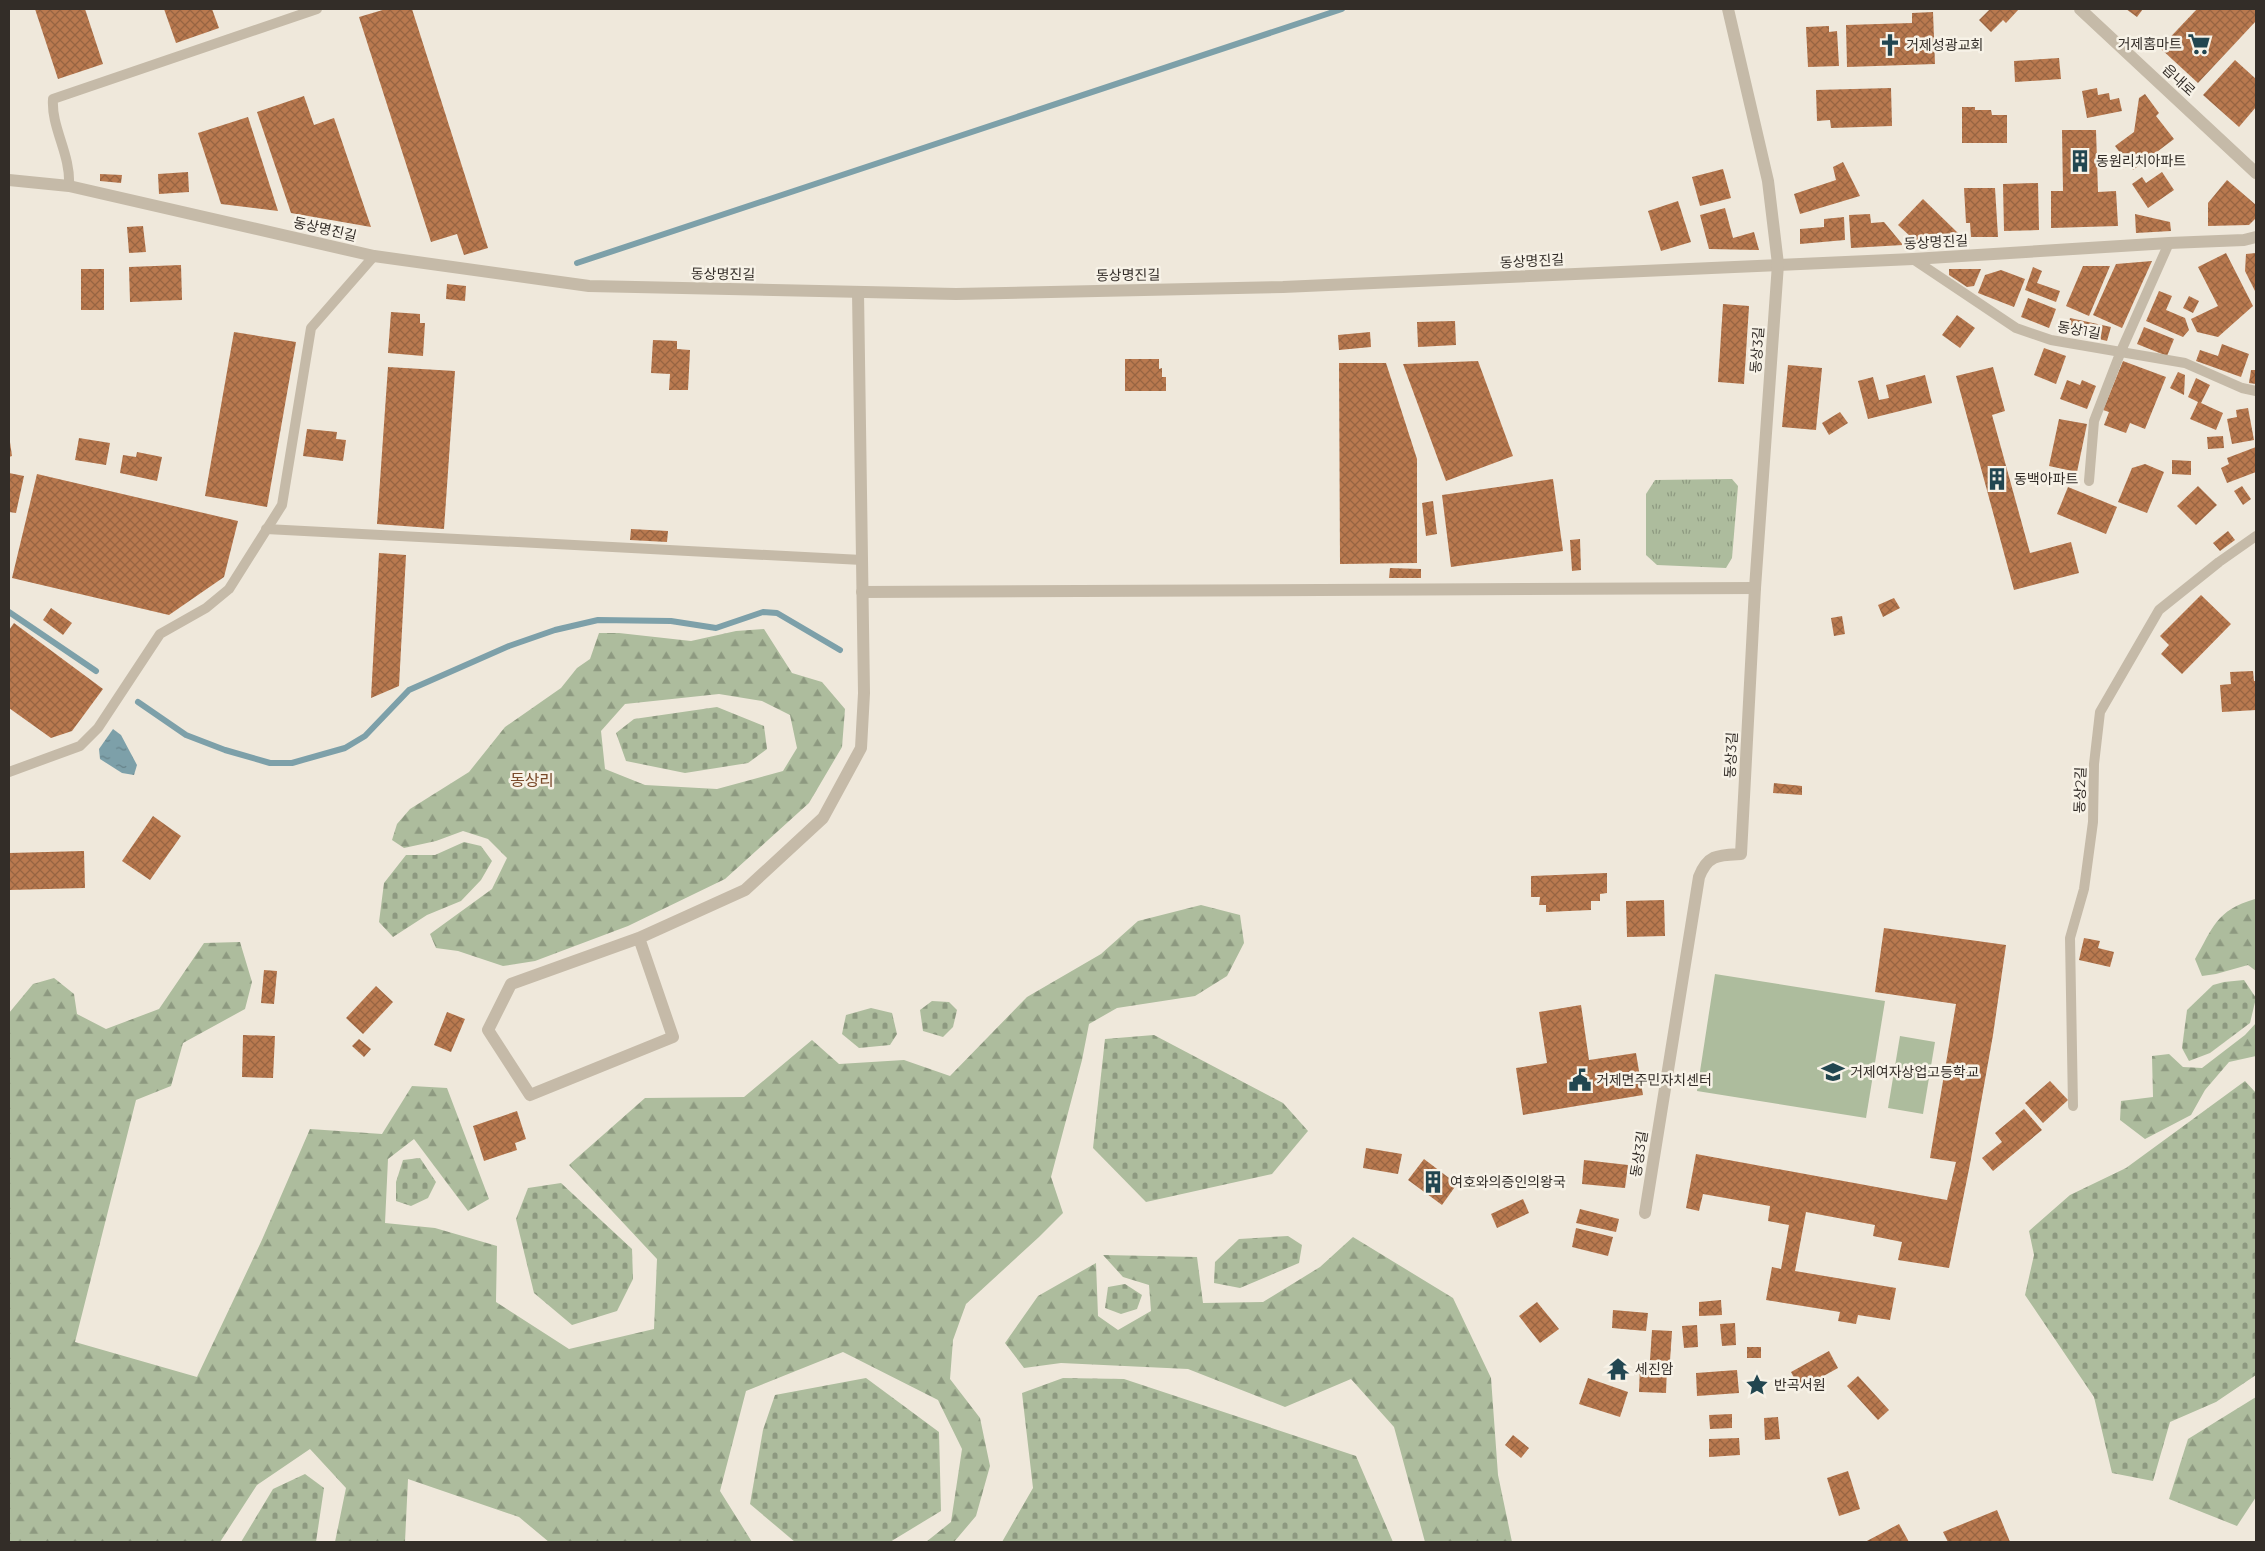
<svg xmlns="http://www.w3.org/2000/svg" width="2265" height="1551" font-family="Montserrat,'Noto Sans KR',sans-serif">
<defs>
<pattern id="grass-tufts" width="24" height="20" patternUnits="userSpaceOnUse" patternTransform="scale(1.25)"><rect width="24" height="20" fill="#adbc9d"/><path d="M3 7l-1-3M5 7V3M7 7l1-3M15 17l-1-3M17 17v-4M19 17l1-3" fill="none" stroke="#8d9980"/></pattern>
<pattern id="forest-firs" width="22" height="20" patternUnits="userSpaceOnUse" patternTransform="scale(1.25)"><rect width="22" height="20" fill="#adbc9d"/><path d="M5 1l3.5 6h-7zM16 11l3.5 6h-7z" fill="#8d9980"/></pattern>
<pattern id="cemetery-stones" width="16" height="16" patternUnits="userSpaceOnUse" patternTransform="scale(1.25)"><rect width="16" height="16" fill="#adbc9d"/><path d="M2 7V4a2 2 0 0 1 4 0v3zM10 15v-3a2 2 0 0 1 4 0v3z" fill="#8d9980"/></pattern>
<pattern id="water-ripples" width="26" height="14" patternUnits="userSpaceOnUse" patternTransform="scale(1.25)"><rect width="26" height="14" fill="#7da0a9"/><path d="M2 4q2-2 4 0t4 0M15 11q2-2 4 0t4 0" fill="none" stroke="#67838a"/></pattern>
<pattern id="building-cross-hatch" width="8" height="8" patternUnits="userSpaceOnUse" patternTransform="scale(1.25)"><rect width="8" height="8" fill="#b9794f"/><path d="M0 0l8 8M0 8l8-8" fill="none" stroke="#976442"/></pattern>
</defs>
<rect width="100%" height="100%" fill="#efe8db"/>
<!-- grass -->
<path fill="url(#grass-tufts)" d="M1732,479L1738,486L1732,558L1726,568L1657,565L1646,555V494L1655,480Z"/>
<!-- forest -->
<g fill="url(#forest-firs)" fill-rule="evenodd">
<path d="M764,629L792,673L822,682L845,709L842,747L809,803L725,879L628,926L535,961L503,966L458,951L436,948L430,934L492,889L507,858L488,839L463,831L436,841L404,848L392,840L397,824L410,809L469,772L505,727L561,688L577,668L590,659L599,633H619L691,641L736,631ZM719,694L762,701L790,715L797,748L783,771L717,789L645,785L605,769L601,731L625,704Z"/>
<path d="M2256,897V971L2248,965L2216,974L2202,976L2195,959C2213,928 2216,910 2255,899Z"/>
<path d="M1201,905L1240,915L1244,943L1227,976L1195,996L1117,1008L1089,1024L1082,1060L1051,1177L1063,1213L1039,1237L966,1304L953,1340L950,1379L980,1418L990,1466L976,1516L954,1542H926L951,1522L962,1449L938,1400L843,1352L746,1391L720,1491L752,1542H549L519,1517L408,1479L405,1542H335L346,1488L310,1449L257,1485L220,1542H9V1013L33,984L54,978L74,994L77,1014L106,1029L159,1009L204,943L240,942L252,982L245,1009L183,1043L171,1086L136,1100L75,1342L197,1377L261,1242L310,1129L382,1134L412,1086L447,1088L489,1199L468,1211L414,1139L388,1159L385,1223L435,1228L497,1246L496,1302L569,1349L654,1329L657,1259L569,1165L645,1098L744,1097L812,1040L839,1064L904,1060L950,1076L1027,997L1101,954L1138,921Z"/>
<path d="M2256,1023V1056L2229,1062L2205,1090L2191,1115L2145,1139L2120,1120L2121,1101L2153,1097L2152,1056L2169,1054L2183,1067L2202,1068L2245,1035Z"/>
<path d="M1353,1237L1453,1298L1491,1378L1498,1475L1512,1542H1425L1394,1427L1351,1379L1285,1407L1188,1369L1061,1363L1024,1368L1005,1343L1038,1296L1096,1263L1098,1316L1118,1330L1151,1311L1149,1285L1123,1277L1103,1255L1197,1257L1203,1303L1263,1302L1320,1267Z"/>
<path d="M2256,1397V1497L2237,1526L2169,1499L2188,1439Z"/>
</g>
<!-- cemetery -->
<g fill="url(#cemetery-stones)">
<path d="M717,707L764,726L767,749L748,763L685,773L626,761L616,733L634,719Z"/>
<path d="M464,842L481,846L492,861L481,880L461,901L427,915L393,937L379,922L384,883L406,855H435Z"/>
<path d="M2244,980L2256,998L2250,1023L2210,1053L2189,1061L2182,1048L2187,1010L2213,985L2224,982Z"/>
<path d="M932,1001L949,1002L957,1010L953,1027L943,1037L923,1031L920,1010Z"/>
<path d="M871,1008L892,1013L897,1034L890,1045L859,1048L842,1034L846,1015Z"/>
<path d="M1154,1035L1283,1103L1308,1131L1272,1174L1146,1202L1093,1148L1105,1039Z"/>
<path d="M2245,1081L2256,1093V1375L2216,1402L2170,1422L2153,1481L2112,1473L2094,1397L2025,1295L2034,1255L2029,1231L2070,1195L2126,1168Z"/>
<path d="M420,1158L436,1182L428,1198L411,1206L396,1201V1182L403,1160Z"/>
<path d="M561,1183L632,1249L633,1279L617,1311L572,1325L534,1293L516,1219L528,1188Z"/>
<path d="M1288,1236L1302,1245L1299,1263L1240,1288L1214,1283L1215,1262L1239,1239Z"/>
<path d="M1125,1284L1142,1295L1137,1309L1121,1314L1105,1308L1108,1287Z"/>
<path d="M866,1378L939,1432L941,1511L890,1542H795L750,1504L763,1430L775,1395Z"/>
<path d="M1063,1378L1124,1379L1356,1456L1393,1542H1002L1033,1488L1022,1393Z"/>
<path d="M305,1474L324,1488L316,1542H241L273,1489Z"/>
</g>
<!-- garden -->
<g fill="#adbc9d">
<path d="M1715,974L1885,1001L1866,1118L1697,1091Z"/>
<path d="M1900,1036L1935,1042L1923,1114L1888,1108Z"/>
</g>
<!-- water -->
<path fill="url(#water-ripples)" d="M113,729L121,735L137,765L134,775L122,773L100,759L99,749Z"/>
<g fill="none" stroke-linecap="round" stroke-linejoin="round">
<!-- stream -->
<g stroke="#7da0a9" stroke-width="6">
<path d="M577,263L1342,9"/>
<path d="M9,612L96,671"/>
<path d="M138,702L186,735L225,750L270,763H292L345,748L365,736L409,690L509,646L555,630L598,620L671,621L716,628L763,612L777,613L840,650"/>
</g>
</g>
<!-- building -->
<g fill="url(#building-cross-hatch)">
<path d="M35,9H85L103,64L58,79Z"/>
<path d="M164,9H212L219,28L176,43Z"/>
<path d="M386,9H412L488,248L464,255L457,234L431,242L359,17Z"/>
<path d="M1990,9H2019L2006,23L2003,20L1991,32L1979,20Z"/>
<path d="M2126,9H2143L2137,17Z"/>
<path d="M2197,9H2256V21L2198,83L2160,48Z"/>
<path d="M1933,12L1935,64L1847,67L1846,25L1912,23V13Z"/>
<path d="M1829,26V32L1837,31L1839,66L1808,67L1806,27Z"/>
<path d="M2059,58L2061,79L2015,82L2014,61Z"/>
<path d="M2235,60L2256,79V107L2239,127L2203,95Z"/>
<path d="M1891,88L1892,126L1831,128L1830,120L1817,121L1816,90Z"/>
<path d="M2097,88L2098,95L2109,93L2110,100L2119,98L2122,111L2087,118L2082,91Z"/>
<path d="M2145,94L2159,113L2156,116L2174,139L2133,170L2115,146L2134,132L2139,98Z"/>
<path d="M304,96L314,125L334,118L371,227L291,213L257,112Z"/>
<path d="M1962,107H1975V110H1991L1992,115H2007V143H1962Z"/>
<path d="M248,117L278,211L221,204L198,133Z"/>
<path d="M2062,130H2096L2098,192L2116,191L2118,226L2051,228V191H2063Z"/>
<path d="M1843,162L1860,196L1800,214L1794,194L1836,180L1833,167Z"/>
<path d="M1723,169L1731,198L1700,206L1692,177Z"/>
<path d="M188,172L189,192L159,194L158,174Z"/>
<path d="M2162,172L2174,190L2148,208L2132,184L2142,177L2146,183Z"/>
<path d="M100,174L122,175L121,183L100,181Z"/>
<path d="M2227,180L2256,205V218L2249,225L2208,226V203Z"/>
<path d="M2038,183L2039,230L2004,231L2003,184Z"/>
<path d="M1964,188H1995L1998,237H1971L1970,223H1966Z"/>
<path d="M1923,199L1959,234L1947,246L1923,248L1898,225Z"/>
<path d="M1678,201L1691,242L1661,251L1648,211Z"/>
<path d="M1725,208L1733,238L1754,232L1759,250L1709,249L1700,215Z"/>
<path d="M1870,214L1871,223L1884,222L1903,245L1851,248L1849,215Z"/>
<path d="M2135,214L2170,222L2171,231L2136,233Z"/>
<path d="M1844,217L1845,240L1800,244V229L1824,227V219Z"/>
<path d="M143,226L146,252L129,253L127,227Z"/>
<path d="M2226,253L2253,306L2218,337L2197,332L2191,319L2218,306L2198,267Z"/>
<path d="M2256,253V293L2245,271L2246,254Z"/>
<path d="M2152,261L2122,328L2093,315L2116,264Z"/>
<path d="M181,265L182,300L130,302L129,267Z"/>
<path d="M2083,266H2110L2089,316L2066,306Z"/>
<path d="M2033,267L2042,271L2037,283L2060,291L2056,302L2025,290Z"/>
<rect x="81" y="269" width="23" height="41"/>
<path d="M1949,269H1981L1974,286L1967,287L1949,275Z"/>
<path d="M2001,270L2025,279L2014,307L1978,293L1985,275Z"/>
<path d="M447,284L466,286L465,301L446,299Z"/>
<path d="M2159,291L2172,296L2166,310L2185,318L2189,330L2183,337L2146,321Z"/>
<path d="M2189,296L2199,301L2193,313L2183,308Z"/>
<path d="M2028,298L2056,309L2049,328L2021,317Z"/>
<path d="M1723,304L1749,306L1744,384L1718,382Z"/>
<path d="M391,312L420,314V323H425L423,356L388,353Z"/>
<path d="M1957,315L1975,328L1960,348L1942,335Z"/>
<path d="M2070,318L2111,327L2107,341L2067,331Z"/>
<path d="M1455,321L1456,345L1418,347L1417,322Z"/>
<path d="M2144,327L2174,339L2167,356L2137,344Z"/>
<path d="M234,332L296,342L267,507L205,496Z"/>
<path d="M1370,332L1371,347L1339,350L1338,335Z"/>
<path d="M653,340L677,341V349L690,350L688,390H669L670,374L651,373Z"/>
<path d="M2222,344L2249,354L2241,377L2196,361L2200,350L2218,356Z"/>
<path d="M2044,348L2066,356L2056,384L2034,375Z"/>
<path d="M1125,359H1159V369L1162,368V377H1166V391H1125Z"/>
<path d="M1478,361L1513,456L1446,481L1403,364Z"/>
<path d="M2123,361L2166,377L2145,429L2130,423L2126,433L2104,425L2109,412L2103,410Z"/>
<path d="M1339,363H1386L1417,459V563L1340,564Z"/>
<path d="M1788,365L1822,368L1816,430L1782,427Z"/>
<path d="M388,367L455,371L444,529L377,524Z"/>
<path d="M1993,367L2005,411L1992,415L2030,553L2071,542L2079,573L2014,590L1956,376Z"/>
<path d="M2251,370H2256V384L2249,383Z"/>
<path d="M2178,372L2185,375L2184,395L2170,388Z"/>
<path d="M1925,375L1932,403L1868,419L1858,381L1873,377L1879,400L1889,398L1886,385Z"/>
<path d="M2196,378L2210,385L2201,403L2223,413L2216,430L2190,419L2198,402L2188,397Z"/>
<path d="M2067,380L2080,385L2082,380L2096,386L2087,409L2060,399Z"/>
<path d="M2248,408L2254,440L2232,444L2227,419L2237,417L2236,410Z"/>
<path d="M1840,412L1848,423L1829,435L1822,423Z"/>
<path d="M2059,419L2087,424L2077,472L2049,466Z"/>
<path d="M307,429L337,432L336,439L346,440L343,461L303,456Z"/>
<path d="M9,435L12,456L9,457Z"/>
<path d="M2223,436L2224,448L2208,449L2207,437Z"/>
<path d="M79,438L110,443L106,465L75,460Z"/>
<path d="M2256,447V472L2227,483L2221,468L2229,464L2227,458Z"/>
<path d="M137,452L162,457L157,481L120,473L123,455L136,457Z"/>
<path d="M2172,460L2191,461V475L2172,474Z"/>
<path d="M2145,464L2164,472L2147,513L2118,502L2132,468Z"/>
<path d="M9,473L24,476L16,513L9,512Z"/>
<path d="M37,474L238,521L224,577L169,615L12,578Z"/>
<path d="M1553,479L1563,551L1451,567L1442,495Z"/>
<path d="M2198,486L2217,505L2196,525L2177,506Z"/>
<path d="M2242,486L2251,499L2243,505L2234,491Z"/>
<path d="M2068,487L2117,507L2106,534L2057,514Z"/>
<path d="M1433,501L1437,534L1426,536L1422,503Z"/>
<path d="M631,529L668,531L667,542L630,540Z"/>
<path d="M2228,531L2235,540L2220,551L2213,543Z"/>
<path d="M1580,539L1581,570L1572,571L1570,540Z"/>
<path d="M379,553L406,555L399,686L371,698Z"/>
<path d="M1390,568L1421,569V578H1389Z"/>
<path d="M2201,595L2231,624L2182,674L2161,654L2169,645L2160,636Z"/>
<path d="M1894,598L1900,608L1883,617L1878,605Z"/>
<path d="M51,608L72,623L63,635L43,620Z"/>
<path d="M1842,616L1845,634L1834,636L1831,618Z"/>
<path d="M14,623L103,689L72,731L51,738L9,708V630Z"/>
<path d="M2253,671L2254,681H2256V710L2222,712L2220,685L2231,684L2230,672Z"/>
<path d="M1774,783L1802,786V795L1773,793Z"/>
<path d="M153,816L181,836L150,880L122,861Z"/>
<path d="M84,851L85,888L9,890V853Z"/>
<path d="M1607,873V893L1600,894V901H1591V910L1546,912V905H1539L1540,897H1531V876Z"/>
<path d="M1664,900L1665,936L1627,937L1626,901Z"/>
<path d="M1884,928L2006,945L1993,1035L1970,1164L1949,1268L1898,1260L1902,1242L1873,1236L1875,1225L1806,1212L1795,1271L1896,1288L1890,1320L1858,1315L1856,1324L1838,1321L1840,1312L1766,1300L1772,1267L1781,1269L1789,1225L1768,1221L1770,1206L1703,1194L1699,1211L1686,1208L1696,1154L1947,1200L1956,1162L1930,1158L1956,1004L1875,992Z"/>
<path d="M2084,938L2100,941L2098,948L2114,952L2110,967L2079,960Z"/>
<path d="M264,970L277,971L274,1004L261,1003Z"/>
<path d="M376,986L393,1002L363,1034L346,1018Z"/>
<path d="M1581,1005L1589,1060L1636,1053L1643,1095L1523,1115L1516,1068L1547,1063L1539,1012Z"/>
<path d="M447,1012L465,1019L451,1052L434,1045Z"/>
<path d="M243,1035L275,1036L273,1078L242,1077Z"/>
<path d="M359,1039L371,1049L364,1057L352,1046Z"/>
<path d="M2050,1081L2068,1100L2043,1123L2025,1103Z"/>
<path d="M2024,1109L2042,1130L1993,1171L1982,1158L2002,1142L1995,1133Z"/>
<path d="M517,1111L526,1139L515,1143L517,1150L484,1161L473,1126Z"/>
<path d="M1366,1148L1402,1154L1398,1174L1363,1168Z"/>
<path d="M1424,1159L1457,1184L1442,1205L1408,1180Z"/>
<path d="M1584,1160L1628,1165L1625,1188L1582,1184Z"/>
<path d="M1523,1199L1529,1213L1497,1228L1491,1214Z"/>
<path d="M1580,1209L1619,1219L1616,1232L1576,1223Z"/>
<path d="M1576,1228L1613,1237L1608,1256L1572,1247Z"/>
<path d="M1721,1300L1722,1315L1699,1316V1302Z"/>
<path d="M1537,1302L1559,1329L1540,1343L1519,1316Z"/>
<path d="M1613,1310L1648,1313L1646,1331L1612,1328Z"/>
<path d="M1735,1323L1736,1345L1722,1346L1720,1324Z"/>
<path d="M1697,1325L1698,1347L1684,1348L1682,1326Z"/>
<path d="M1652,1330L1672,1331L1670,1361L1650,1360Z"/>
<rect x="1747" y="1347" width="14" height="11"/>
<path d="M1829,1351L1838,1368L1800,1389L1791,1372Z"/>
<path d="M1640,1366L1667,1367L1666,1393L1639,1392Z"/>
<path d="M1737,1370L1739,1393L1697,1396L1696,1373Z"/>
<path d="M1858,1376L1889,1410L1878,1420L1847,1386Z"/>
<path d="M1588,1378L1628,1392L1620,1417L1579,1404Z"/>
<path d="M1732,1414V1428L1710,1429L1709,1415Z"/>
<path d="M1778,1417L1780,1439L1765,1440L1764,1418Z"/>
<path d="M1513,1435L1529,1448L1521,1458L1505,1445Z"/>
<path d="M1739,1438L1740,1455L1709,1457V1439Z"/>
<path d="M1848,1471L1860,1509L1839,1516L1827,1478Z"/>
<path d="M1997,1510L2010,1542H1948L1943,1532Z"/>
<path d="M1899,1524L1909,1542H1865Z"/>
</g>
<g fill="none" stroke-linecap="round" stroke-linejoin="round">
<!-- service -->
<g stroke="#c5baa8" stroke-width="10">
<path d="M69,186C71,154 51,128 53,99L317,9"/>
<path d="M1913,259L2016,328L2051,340L2185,363L2242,388L2256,391"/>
<path d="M2089,481L2094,421L2121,351L2169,243"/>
<path d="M266,529L862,560"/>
<path d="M9,772L80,746L98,728L160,634L206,608L229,589L282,505L311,328L374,256"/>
<path d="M2073,1106L2070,938L2084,889L2093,822L2094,764L2100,712L2159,610L2219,562L2256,536"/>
</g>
<!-- minor -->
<g stroke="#c5baa8" stroke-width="12">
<path d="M2080,9L2256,173"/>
<path d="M9,180L69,186L374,256L589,286L956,294L1283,287L1913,259L2169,243L2244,240L2256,237"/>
<path d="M862,592L1755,588"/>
<path d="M639,938L673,1037L530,1095L488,1030L511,984L639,938L745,890L823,818L861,748L864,693L858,292"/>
<path d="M1645,1213L1699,877C1708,854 1719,855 1741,854L1755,588L1778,264L1768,181L1728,9"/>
</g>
</g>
<!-- icons -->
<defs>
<symbol id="supermarket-bare" viewBox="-9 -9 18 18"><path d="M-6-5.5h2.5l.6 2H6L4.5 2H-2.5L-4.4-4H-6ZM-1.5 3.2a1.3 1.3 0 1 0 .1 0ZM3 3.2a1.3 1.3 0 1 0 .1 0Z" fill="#224650" stroke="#f7f2e7" stroke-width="2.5" paint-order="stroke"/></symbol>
<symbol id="church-bare" viewBox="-9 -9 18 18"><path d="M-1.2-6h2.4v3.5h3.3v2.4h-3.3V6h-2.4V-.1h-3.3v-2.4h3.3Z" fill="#224650" stroke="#f7f2e7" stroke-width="2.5" paint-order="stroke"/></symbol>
<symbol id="building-bare" viewBox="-9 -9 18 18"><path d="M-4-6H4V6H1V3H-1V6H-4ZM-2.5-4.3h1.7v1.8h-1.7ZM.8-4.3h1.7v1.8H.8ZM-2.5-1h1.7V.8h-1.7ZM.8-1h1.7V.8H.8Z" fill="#224650" stroke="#f7f2e7" stroke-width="2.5" paint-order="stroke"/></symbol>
<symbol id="school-bare" viewBox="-9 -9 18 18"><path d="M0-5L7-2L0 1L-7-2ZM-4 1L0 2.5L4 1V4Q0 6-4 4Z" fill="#224650" stroke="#f7f2e7" stroke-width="2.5" paint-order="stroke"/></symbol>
<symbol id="civic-bare" viewBox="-9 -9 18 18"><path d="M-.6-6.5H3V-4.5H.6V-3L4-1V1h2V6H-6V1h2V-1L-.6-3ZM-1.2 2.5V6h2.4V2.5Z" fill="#224650" stroke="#f7f2e7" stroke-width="2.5" paint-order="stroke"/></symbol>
<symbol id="temple-bare" viewBox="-9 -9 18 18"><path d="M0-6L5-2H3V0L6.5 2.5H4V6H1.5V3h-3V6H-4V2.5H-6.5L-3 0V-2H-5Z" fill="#224650" stroke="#f7f2e7" stroke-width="2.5" paint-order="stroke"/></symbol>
<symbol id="sight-bare" viewBox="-9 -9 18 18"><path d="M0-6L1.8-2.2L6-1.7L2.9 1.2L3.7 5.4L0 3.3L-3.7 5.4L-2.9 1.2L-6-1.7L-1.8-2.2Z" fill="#224650" stroke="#f7f2e7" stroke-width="2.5" paint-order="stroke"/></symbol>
</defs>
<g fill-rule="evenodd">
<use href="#supermarket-bare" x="2183" y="28" width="32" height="32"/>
<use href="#church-bare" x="1874" y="29" width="32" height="32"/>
<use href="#building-bare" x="2064" y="145" width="32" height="32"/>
<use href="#building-bare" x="1981" y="463" width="32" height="32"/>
<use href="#school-bare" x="1817" y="1056" width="32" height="32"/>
<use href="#civic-bare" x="1564" y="1064" width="32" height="32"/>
<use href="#building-bare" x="1417" y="1166" width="32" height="32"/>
<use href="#temple-bare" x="1602" y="1353" width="32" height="32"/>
<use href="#sight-bare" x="1741" y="1369" width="32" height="32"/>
</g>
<g text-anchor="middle" stroke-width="5" stroke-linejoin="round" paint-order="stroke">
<!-- poi labels -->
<g font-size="14" fill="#332d28" stroke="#f7f2e7" text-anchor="start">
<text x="2182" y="49" text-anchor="end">거제홈마트</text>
<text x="1906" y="50">거제성광교회</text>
<text x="2096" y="166">동원리치아파트</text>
<text x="2014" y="484">동백아파트</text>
<text x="1850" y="1077">거제여자상업고등학교</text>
<text x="1596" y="1085">거제면주민자치센터</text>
<text x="1450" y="1187">여호와의증인의왕국</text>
<text x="1635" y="1374">세진암</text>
<text x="1774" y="1390">반곡서원</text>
</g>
<!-- street labels -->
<g font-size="14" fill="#332d28" stroke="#f7f2e7">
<text transform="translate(2179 80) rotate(43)" y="5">읍내로</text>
<text transform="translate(325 229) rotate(13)" y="5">동상명진길</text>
<text transform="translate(1936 242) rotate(-3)" y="5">동상명진길</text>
<text transform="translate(1532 261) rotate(-3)" y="5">동상명진길</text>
<text transform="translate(723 274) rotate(1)" y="5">동상명진길</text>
<text transform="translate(1128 275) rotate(-1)" y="5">동상명진길</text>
<text transform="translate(2079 330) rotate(10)" y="5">동상1길</text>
<text transform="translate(1757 350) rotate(-86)" y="5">동상3길</text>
<text transform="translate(1731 755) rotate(-87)" y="5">동상3길</text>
<text transform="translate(2080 790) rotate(-88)" y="5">동상2길</text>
<text transform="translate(1639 1154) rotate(-81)" y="5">동상3길</text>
</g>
<!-- quarter labels -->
<g font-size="16" fill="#794929" stroke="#f7f2e7">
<text x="532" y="786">동상리</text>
</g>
</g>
<!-- border -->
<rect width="2265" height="1551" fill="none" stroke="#332d28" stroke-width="20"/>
</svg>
